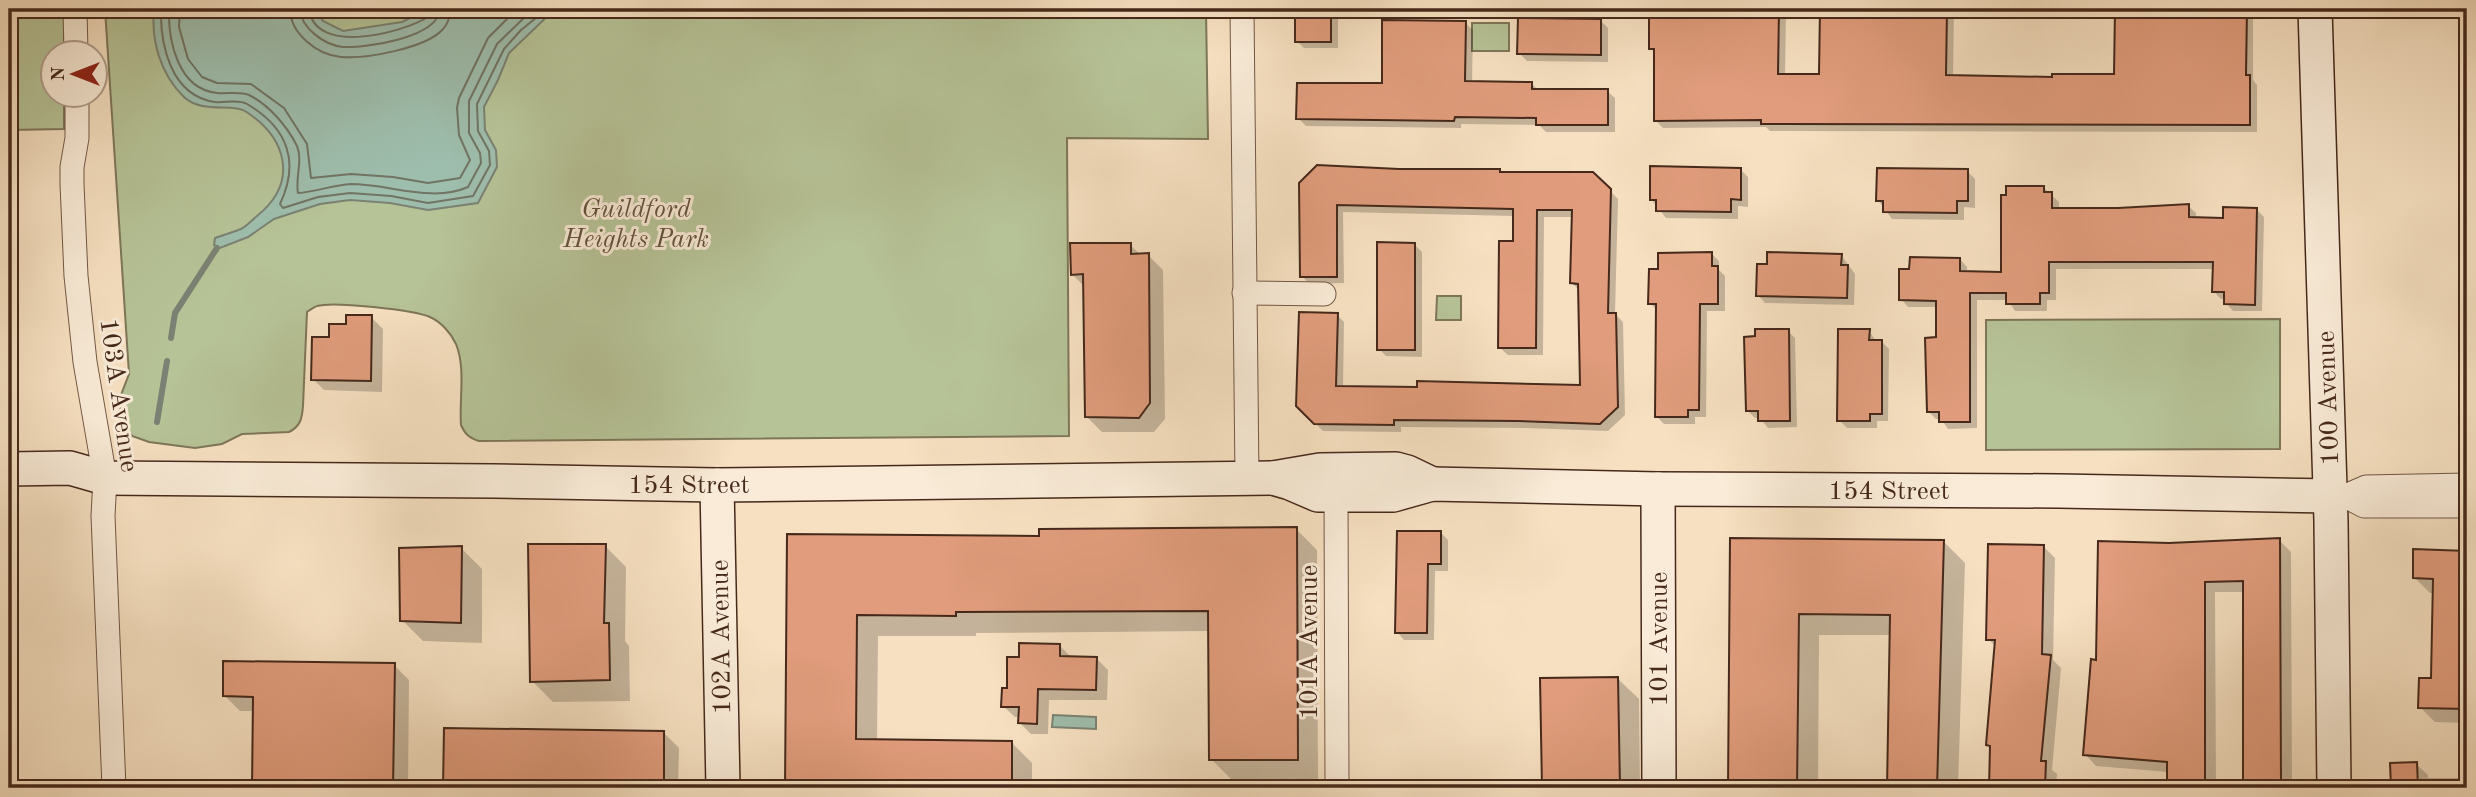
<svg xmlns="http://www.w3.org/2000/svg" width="2476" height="797" font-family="'Old Standard TT',serif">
<rect width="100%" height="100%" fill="#f6e0c1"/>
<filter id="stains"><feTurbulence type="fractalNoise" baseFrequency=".00286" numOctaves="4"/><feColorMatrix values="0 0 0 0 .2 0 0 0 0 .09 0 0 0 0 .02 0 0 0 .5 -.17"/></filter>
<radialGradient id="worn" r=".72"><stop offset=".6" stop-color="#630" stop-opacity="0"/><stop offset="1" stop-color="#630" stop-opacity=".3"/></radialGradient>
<!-- green -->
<g fill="#b6c397" stroke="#7e7659" stroke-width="2">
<path d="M9,9H64V52H52V94L64,95V129L9,130Z"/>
<path d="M105,9H1206L1208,139L1067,138L1069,436L479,441C469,438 465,434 461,425C459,399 466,369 456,344C451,333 441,322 430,317C414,310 333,301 317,306C316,306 308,311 307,312L303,406C302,418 301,426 289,432L242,434L222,444L195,448L149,442L132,436L123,425L119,400L129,374Z"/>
<rect x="1472" y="23" width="37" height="28"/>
<path d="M1437,296H1461V320H1436Z"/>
<path d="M2280,319V449L1986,450V320Z"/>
</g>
<!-- water -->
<g fill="#9ebead" stroke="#7b8273" stroke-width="2">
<path d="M154,9H314L323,21L343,31L402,22L428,9H555L509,53L498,80L484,107L485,130L496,150L497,167L478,203L428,210L390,203L350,200L320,204L274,219L248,237L220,248L214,245L215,238C224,235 233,232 241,229C247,226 252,220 257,216C299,182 287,138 245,111C232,103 202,114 184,97C160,74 151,40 154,9Z"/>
<path d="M1053,715L1096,717V729L1052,727Z"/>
</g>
<!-- shadow -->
<g fill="#0003">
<path d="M1297,9H1338V48H1304L1297,41Z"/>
<path d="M1651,9H1786L1785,76H1821L1822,9H1954L1953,77L2054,79L2116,75L2117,9H2172L2171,82L2198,83L2199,9H2253V80L2257,85V132L1770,131L1766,127L1663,128L1655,120V53L1651,48Z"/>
<path d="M1601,21L1608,28V62L1527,61L1519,53Z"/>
<path d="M1465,23L1473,30L1472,83H1531L1539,91H1607L1615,98V132H1546L1539,125L1461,124V128L1306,126L1298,118L1383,85Z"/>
<path d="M1741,170L1748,177V207L1738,206V219L1666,218L1651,199Z"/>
<path d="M1967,171L1975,179V208L1964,207V220L1892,219L1878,200Z"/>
<path d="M1501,173H1592L1618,199L1615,314L1623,322L1625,415L1608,431L1527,428L1401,427V432L1323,431L1298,406L1337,315L1344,322L1343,388L1582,387L1580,291L1572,283L1573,217H1544L1543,355H1508L1500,348L1515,243V216L1343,212L1344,283L1309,284L1302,276L1300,183Z"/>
<path d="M2044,188L2059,202V209L2188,206L2196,213V219L2224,220L2256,209L2264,217L2262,311H2233L2226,303V299H2221L2214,292V269H2056V300H2047V311H2015L2008,300H1977V428L1948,429L1941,419H1936L1928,411L1938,339V307H1908L1901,299L1960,259L1967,267V273H2003Z"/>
<path d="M1414,244L1422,252V357L1386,356L1379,349Z"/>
<path d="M1130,245L1141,255H1148L1163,270L1165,419L1154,432H1102L1087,417L1085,287L1072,274Z"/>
<path d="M1712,254L1719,261V270L1725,276V311H1707L1706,417H1695V424H1664L1656,416L1657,310L1650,303L1660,271Z"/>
<path d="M1841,255L1855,274L1854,305L1765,303L1758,295Z"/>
<path d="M371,317L383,329L382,392L324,390L313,379L331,339L347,326Z"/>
<path d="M1788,331L1795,338L1797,427L1768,428L1760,418H1755L1747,410Z"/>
<path d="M1869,331L1876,341H1881L1889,349L1888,421H1877V428H1847L1839,420Z"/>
<path d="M1296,529L1317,550L1318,780H1232L1211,759L1210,631L976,633V636H878L877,741L1011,742L1032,763V788H786L788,536L1041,538Z"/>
<path d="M1441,533L1448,540V571H1435L1434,640H1404L1397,632Z"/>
<path d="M1731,540L1944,542L1965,563L1958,788H1887L1892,635H1819L1818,788L1730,787Z"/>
<path d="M2279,540L2291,552L2292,788H2248L2245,785L2244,592H2215L2216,788H2169V772L2096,766L2085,754L2098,662L2169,544Z"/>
<path d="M605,546L626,567L625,641L629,646L630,701L553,702L532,681Z"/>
<path d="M2044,547L2055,558L2053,660L2061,668L2052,770L2057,774L2056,788H1991V748L1988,745L1996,647L1988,639Z"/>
<path d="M461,548L482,569V643L423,641L402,620Z"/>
<path d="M2415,551L2467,552V723L2435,722L2420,707L2433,680L2435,593H2430L2415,578Z"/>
<path d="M1060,646L1072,658H1096L1108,670L1107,700H1049L1048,734H1031L1020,723V717H1015L1003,706L1020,659Z"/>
<path d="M394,665L409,680L408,788H254L255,711H240L225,696Z"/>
<path d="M1617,678L1639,699L1640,788H1544L1542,680Z"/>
<path d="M445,730L664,733L679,748L678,788H445Z"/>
<path d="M2416,764L2428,775V778H2467V788H2393L2392,765Z"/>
</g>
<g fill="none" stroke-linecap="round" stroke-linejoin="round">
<!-- shore -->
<g stroke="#727464" stroke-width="2">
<path d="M161,9C160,45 171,96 215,102C225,103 238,99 247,104C288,128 300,162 280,204L283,208L318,197L350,193L391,196L428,203L473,196L490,165L489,151L478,131L477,104L504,49L521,30L547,9"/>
<path d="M169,9C168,41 178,89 217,93C228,94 240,91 249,95C269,105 287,126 297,146C303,160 295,179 298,193C315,192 333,185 351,184C389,184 432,203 468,187L481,163L480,153L469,133V101L497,44L533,9"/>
<path d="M180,9L179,27L188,59L202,77L217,83L251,84L284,108L307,144L311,178L351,174L393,177L428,183L460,178L470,160L459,135L457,108L459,98L488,38L517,9"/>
<path d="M290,9C290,33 317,55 341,57C366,59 427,48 443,29C449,23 450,16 450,9"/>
<path d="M300,9C301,28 324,45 343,47C366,48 438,38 440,9"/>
<path d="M309,9C315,56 402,33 428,17L431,9"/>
</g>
<!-- stream -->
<g stroke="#7b8273" stroke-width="6">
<path d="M171,338L175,313L217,248"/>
<path d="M157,422L167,361"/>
</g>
</g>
<!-- building -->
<g fill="#e09c7c" stroke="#46291b" stroke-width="2">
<rect x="1295" y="9" width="36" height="33"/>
<path d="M1649,9H1779L1778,74H1819L1820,9H1947L1946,75L2052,77V74H2114L2115,9H2247L2246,75H2250V125L1761,124V120L1654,121V49H1649Z"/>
<path d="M1518,18L1601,19V55L1517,54Z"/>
<path d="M1382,20L1466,21L1465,81L1532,82V89H1608V125H1536V118L1455,117L1454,121L1296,119L1297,83H1382Z"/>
<path d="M1317,165L1399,169H1500V172H1593L1611,189L1608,313H1616L1618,407L1600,424L1518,421L1394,420V425L1314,424L1296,406L1299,312L1338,313L1336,386L1417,387V381L1580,385L1578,284L1570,283L1572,210H1537L1536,348H1498L1499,241H1513V209L1337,205V277H1300L1299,183Z"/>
<path d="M1650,166L1741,168V200L1731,199V212L1656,211V200H1650Z"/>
<path d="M1877,168L1968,169V201H1957V213L1883,212V201H1876Z"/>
<path d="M2006,186H2044V192H2052V208H2118L2189,204V217L2223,218V207L2257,208L2255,305L2224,304V292H2212L2213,262H2049V293H2040V304H2006V293H1970V422H1939V412H1927L1925,338L1936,337V301L1899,300V269H1909L1910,257L1960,258V271L2001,272V195H2006Z"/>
<path d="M1377,242L1415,243V350H1377Z"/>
<path d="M1070,243H1131V254L1149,253L1150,403L1139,418L1085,417L1083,274L1071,275Z"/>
<path d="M1712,252V266H1718V304H1700L1699,410H1688V417H1655L1656,304H1648L1649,269H1658V253Z"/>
<path d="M1767,252L1842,254L1841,265H1848L1847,298L1756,296L1757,264H1767Z"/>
<path d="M346,315H372L371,381L311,380L312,337H329V324H346Z"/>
<path d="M1755,329H1789L1790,421H1758V411H1746L1744,337L1755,336Z"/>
<path d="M1838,329H1870L1869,340H1882V414H1870V421H1837Z"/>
<path d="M1297,527L1298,760H1209L1208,611L956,612V616L857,615L856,739L1012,741V788H785L787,534L1039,536V529Z"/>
<path d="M1397,531H1441V564H1428L1427,633H1395Z"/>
<path d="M1730,538L1944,540L1937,788H1887L1890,615L1799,614L1797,788H1728Z"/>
<path d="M2280,538L2281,785H2243V581L2205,582V788H2167V762L2083,755L2091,659L2096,660L2098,541L2169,543Z"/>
<path d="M528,544H606L604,623H609L610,680L530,682Z"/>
<path d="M1988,544L2044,545L2042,654L2051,655L2041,761H2046L2045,788H1989L1990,746L1986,745L1995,640H1986Z"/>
<path d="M462,546L461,623L400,621L399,548Z"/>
<path d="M2413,549L2467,551V709L2418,708L2419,678H2431L2433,579L2413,578Z"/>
<path d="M1019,643L1060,644V656L1097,657L1096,690L1038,689L1037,724L1018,723L1019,707H1001L1002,688H1007V657H1019Z"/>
<path d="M223,661L395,663L393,788H252L253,697L223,696Z"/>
<path d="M1618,677L1620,788H1542L1540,678Z"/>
<path d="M444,728L664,731V788H443Z"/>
<path d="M2417,762L2418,788H2391L2390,763Z"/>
</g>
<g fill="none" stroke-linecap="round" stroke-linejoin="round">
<defs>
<g id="street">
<path d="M75,9L76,52"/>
<path d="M1242,9L1247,478"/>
<path d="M77,94V138L72,167V184L76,276L85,362L105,478L103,516L114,788"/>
<path d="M1244,293L1324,294"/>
<path d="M1336,495L1337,788"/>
<path d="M2330,496H2345L2366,487L2467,485"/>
<path d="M2345,496L2364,506H2467"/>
</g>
<g id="secondary">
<path d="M2315,9L2331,521L2334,788"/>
<path d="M9,469L70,468L105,478L494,481L717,485L1273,478L1320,470L1396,469L1407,472L1432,484"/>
<path d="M1273,478L1290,483L1318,495H1393L1432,484L1658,489L2059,491L2330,496"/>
<path d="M717,485L723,788"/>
<path d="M1658,489L1659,788"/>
</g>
</defs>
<!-- street casing -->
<use href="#street" stroke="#725744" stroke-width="25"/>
<!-- secondary casing -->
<use href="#secondary" stroke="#46291b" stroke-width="36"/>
<!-- street -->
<use href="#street" stroke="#f9ebd7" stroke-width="23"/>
<!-- secondary -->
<use href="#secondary" stroke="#f9ebd7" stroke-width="33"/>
</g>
<g text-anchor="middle" stroke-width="6" stroke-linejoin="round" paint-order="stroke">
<!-- park labels -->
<g font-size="26" font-style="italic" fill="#62503a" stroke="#f9ebd7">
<text x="636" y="217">Guildford<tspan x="636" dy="30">Heights Park</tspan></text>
</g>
<!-- street labels -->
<g font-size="26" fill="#46291b" stroke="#f9ebd7">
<text transform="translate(120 395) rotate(82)" y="9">103A Avenue</text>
<text transform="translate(2327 398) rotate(-92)" y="9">100 Avenue</text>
<text x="689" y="493">154 Street</text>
<text x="1889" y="499">154 Street</text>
<text transform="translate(720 637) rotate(-91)" y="9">102A Avenue</text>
<text transform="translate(1658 639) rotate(-90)" y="9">101 Avenue</text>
<text transform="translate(1308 642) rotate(-90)" y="9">101A Avenue</text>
</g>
</g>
<!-- margin -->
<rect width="2476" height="797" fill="none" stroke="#f6e0c1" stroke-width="35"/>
<rect x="10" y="10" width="2455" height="776" fill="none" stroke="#46291b" stroke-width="3.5"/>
<rect x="18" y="18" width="2441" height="762" fill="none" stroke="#46291b" stroke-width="2"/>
<!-- north arrow -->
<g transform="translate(74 74) rotate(270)"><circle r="33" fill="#f9ebd7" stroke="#b19d8c" stroke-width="2"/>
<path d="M0-5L12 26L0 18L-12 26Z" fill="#8f2418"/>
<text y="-10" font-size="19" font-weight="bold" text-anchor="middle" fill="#46291b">N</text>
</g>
<rect width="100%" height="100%" filter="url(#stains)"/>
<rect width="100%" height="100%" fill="url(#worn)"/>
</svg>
